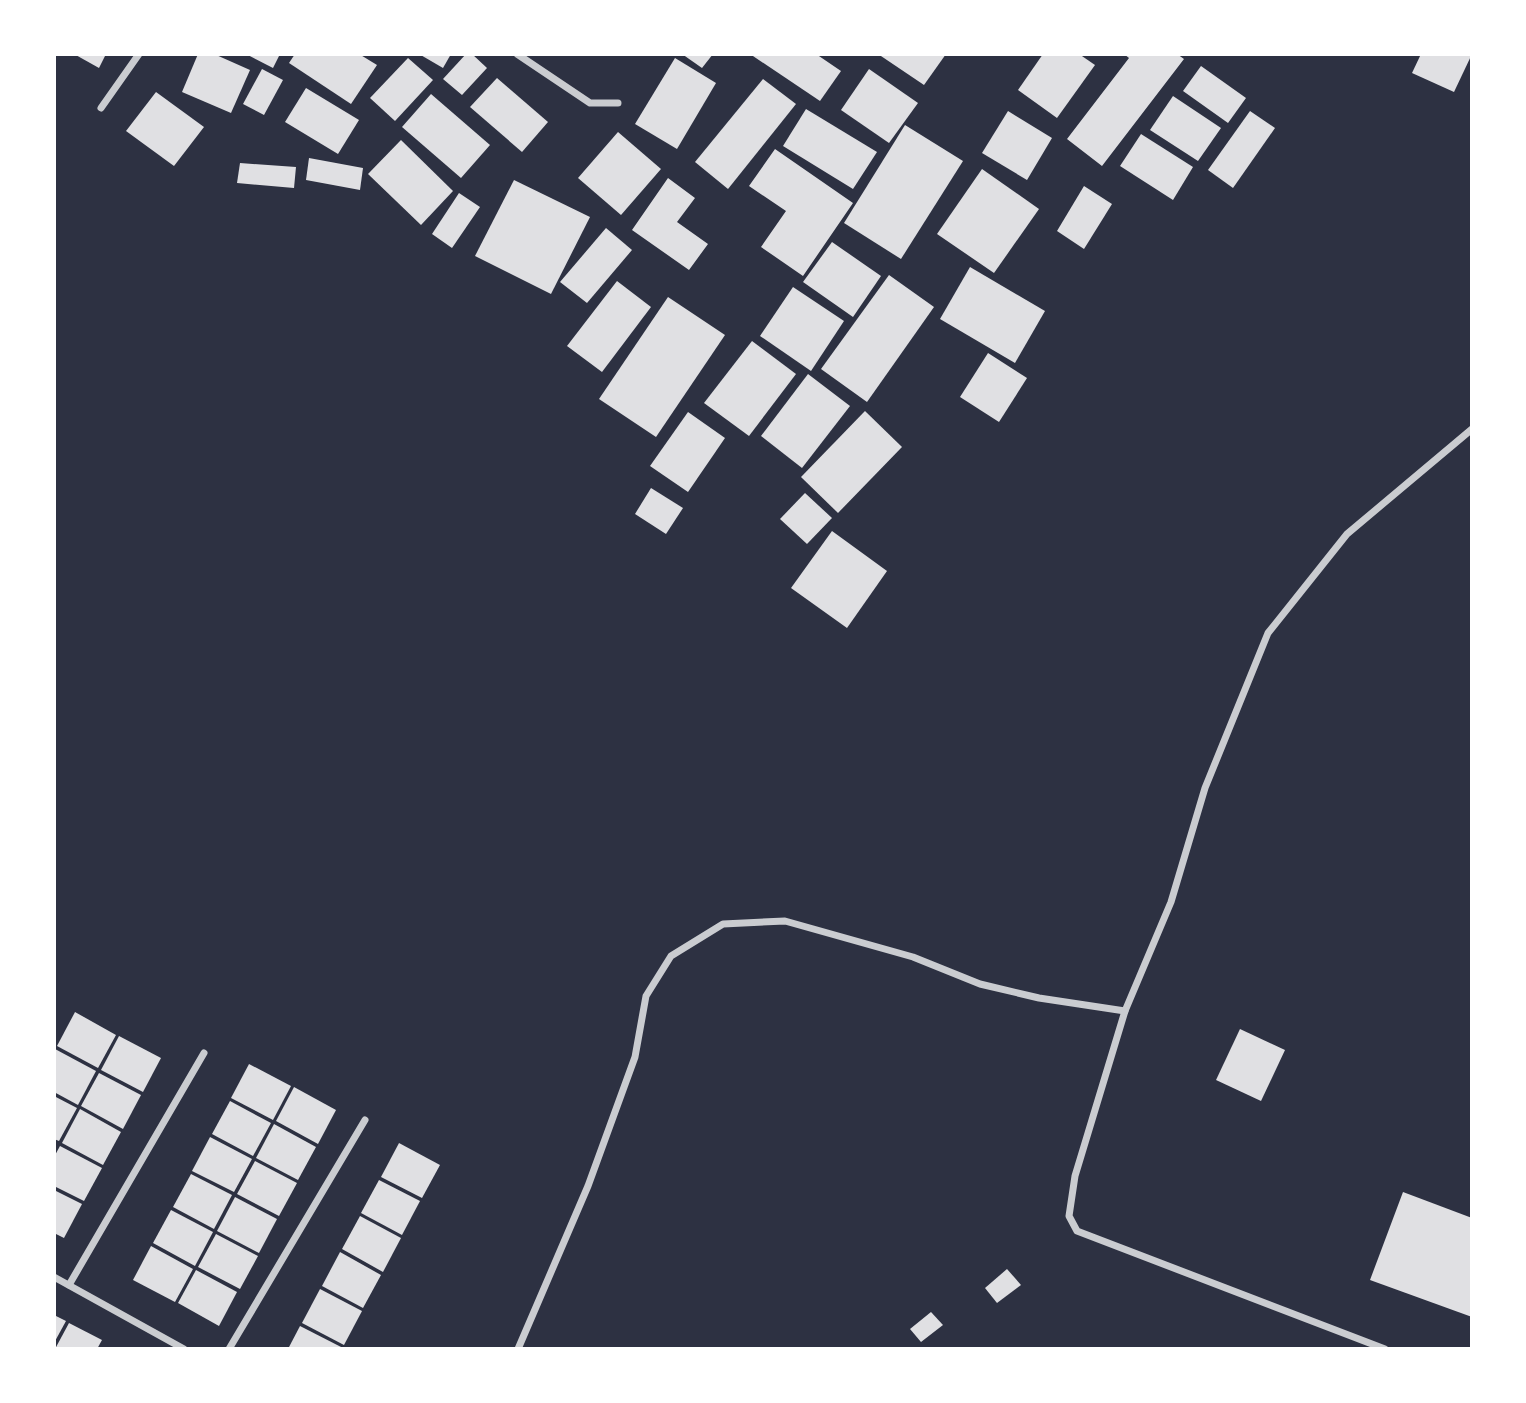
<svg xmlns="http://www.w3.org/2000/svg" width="1526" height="1403" font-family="Raleway,sans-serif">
<rect width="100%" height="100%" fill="#2d3142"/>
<!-- building -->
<g fill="#e0e0e3">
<path d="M74,54H106L99,68Z"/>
<path d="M198,54H214L250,70L231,113L182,92Z"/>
<path d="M246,54H280L273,68Z"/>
<path d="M295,54H359L377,65L351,104L289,63Z"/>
<path d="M419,54H451L443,68Z"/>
<path d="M466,54H472L487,68L462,95L443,79Z"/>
<path d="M682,54H713L702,68Z"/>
<path d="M750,54H816L841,71L820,101Z"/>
<path d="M878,54H946L924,85Z"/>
<path d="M1043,54H1079L1095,65L1057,118L1018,90Z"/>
<path d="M1124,54H1177L1184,59L1102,166L1067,139L1129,58Z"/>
<path d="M1421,54H1472L1454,92L1412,73Z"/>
<path d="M408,58L433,80L395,121L370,98Z"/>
<path d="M675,58L716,83L677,149L635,124Z"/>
<path d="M1201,66L1246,98L1228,123L1183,91Z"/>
<path d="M262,69L283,80L264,115L243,104Z"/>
<path d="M869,69L918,103L889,143L841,110Z"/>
<path d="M497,78L548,122L522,152L470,107Z"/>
<path d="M763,79L796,104L728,189L695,162Z"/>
<path d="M306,88L359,120L338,154L285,122Z"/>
<path d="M156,92L204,127L174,166L126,131Z"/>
<path d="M431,94L490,145L461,178L402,127Z"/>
<path d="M1173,96L1221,128L1198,161L1150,130Z"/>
<path d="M806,109L877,152L853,189L783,146Z"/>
<path d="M1008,111L1052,138L1027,180L982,153Z"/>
<path d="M1250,111L1275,128L1233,188L1208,170Z"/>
<path d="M905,125L963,161L901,259L844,223Z"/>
<path d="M618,132L661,169L621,215L578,178Z"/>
<path d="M1141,134L1193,167L1173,200L1120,166Z"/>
<path d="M401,140L453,191L421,225L368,174Z"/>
<path d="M775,149L853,203L803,276L761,247L786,211L749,186Z"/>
<path d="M309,158L363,168L360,190L306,180Z"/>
<path d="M240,163L296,167L294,188L237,183Z"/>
<path d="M982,169L1039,209L994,273L937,234Z"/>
<path d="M668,178L695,198L677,222L708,244L689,270L632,230Z"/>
<path d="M514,180L590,217L551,294L475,256Z"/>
<path d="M1084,186L1112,204L1084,249L1057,231Z"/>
<path d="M459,193L480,207L452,248L432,234Z"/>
<path d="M606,228L632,250L587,303L560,282Z"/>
<path d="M832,242L881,276L853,317L803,282Z"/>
<path d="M970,267L1045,311L1015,363L940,319Z"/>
<path d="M889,275L934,307L867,402L821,369Z"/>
<path d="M617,281L651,307L602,372L567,346Z"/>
<path d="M793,287L844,321L811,371L760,336Z"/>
<path d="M668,297L725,335L656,437L599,399Z"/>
<path d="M752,341L796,374L749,436L704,403Z"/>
<path d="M988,353L1027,378L999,422L960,397Z"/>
<path d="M808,374L850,406L802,468L761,436Z"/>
<path d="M865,411L902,447L838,513L801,477Z"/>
<path d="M688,412L725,438L688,492L650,466Z"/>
<path d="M651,488L683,508L666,534L635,514Z"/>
<path d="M805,493L832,518L807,544L780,519Z"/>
<path d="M832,531L887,571L847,628L791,588Z"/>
<path d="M75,1012L116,1035L98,1068L57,1046Z"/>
<path d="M1240,1029L1285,1050L1261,1101L1216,1080Z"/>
<path d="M119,1036L161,1058L143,1092L101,1070Z"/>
<path d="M55,1049L96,1071L78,1105L54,1092Z"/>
<path d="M249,1064L291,1086L273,1120L231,1098Z"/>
<path d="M99,1073L141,1095L123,1129L81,1106Z"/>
<path d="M294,1087L336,1110L318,1144L276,1121Z"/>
<path d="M54,1096L77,1108L59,1141L54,1139Z"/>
<path d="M230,1101L271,1123L253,1156L212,1134Z"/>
<path d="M80,1109L121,1132L103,1165L62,1143Z"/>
<path d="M274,1124L316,1147L298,1180L256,1158Z"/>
<path d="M210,1137L252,1159L234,1192L192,1171Z"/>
<path d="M399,1143L440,1165L422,1198L381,1177Z"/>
<path d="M60,1146L102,1168L84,1201L54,1186V1157Z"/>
<path d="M255,1161L297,1183L279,1216L237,1194Z"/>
<path d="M191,1174L232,1195L214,1229L173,1207Z"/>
<path d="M379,1180L420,1201L402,1235L361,1213Z"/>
<path d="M54,1190L82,1204L64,1238L54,1233Z"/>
<path d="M1403,1192L1472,1218V1317L1370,1280Z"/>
<path d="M235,1197L277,1219L259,1253L217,1231Z"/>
<path d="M171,1210L213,1232L195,1266L153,1243Z"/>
<path d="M360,1216L401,1238L383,1272L342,1249Z"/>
<path d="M216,1234L258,1256L240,1289L198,1267Z"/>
<path d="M151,1246L193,1269L175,1302L133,1280Z"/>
<path d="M340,1252L381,1275L363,1308L322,1286Z"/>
<path d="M1007,1269L1021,1285L997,1303L985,1288Z"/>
<path d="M196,1270L237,1292L219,1326L178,1303Z"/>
<path d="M320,1289L362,1311L344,1345L302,1323Z"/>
<path d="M931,1312L943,1325L921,1342L910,1329Z"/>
<path d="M54,1315L66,1321L54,1343Z"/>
<path d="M69,1323L102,1340L97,1349H55Z"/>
<path d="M300,1326L345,1349H288Z"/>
</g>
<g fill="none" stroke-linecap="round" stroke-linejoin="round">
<!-- minor -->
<g stroke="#caccd0" stroke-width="7">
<path d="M517,54L590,103H618"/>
<path d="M101,108L139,54"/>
<path d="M54,1277L184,1349"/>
<path d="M69,1285L204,1053"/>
<path d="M229,1349L365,1120"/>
<path d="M518,1349L588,1186L635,1057L646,996L671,956L723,924L785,921L913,957L980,984L1039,998L1125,1011"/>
<path d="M1385,1349L1077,1231L1069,1216L1075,1176L1125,1011L1171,902L1205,788L1268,633L1347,534L1472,429"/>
</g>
</g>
<!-- border -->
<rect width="1526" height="1403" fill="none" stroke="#ffffff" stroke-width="112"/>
</svg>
